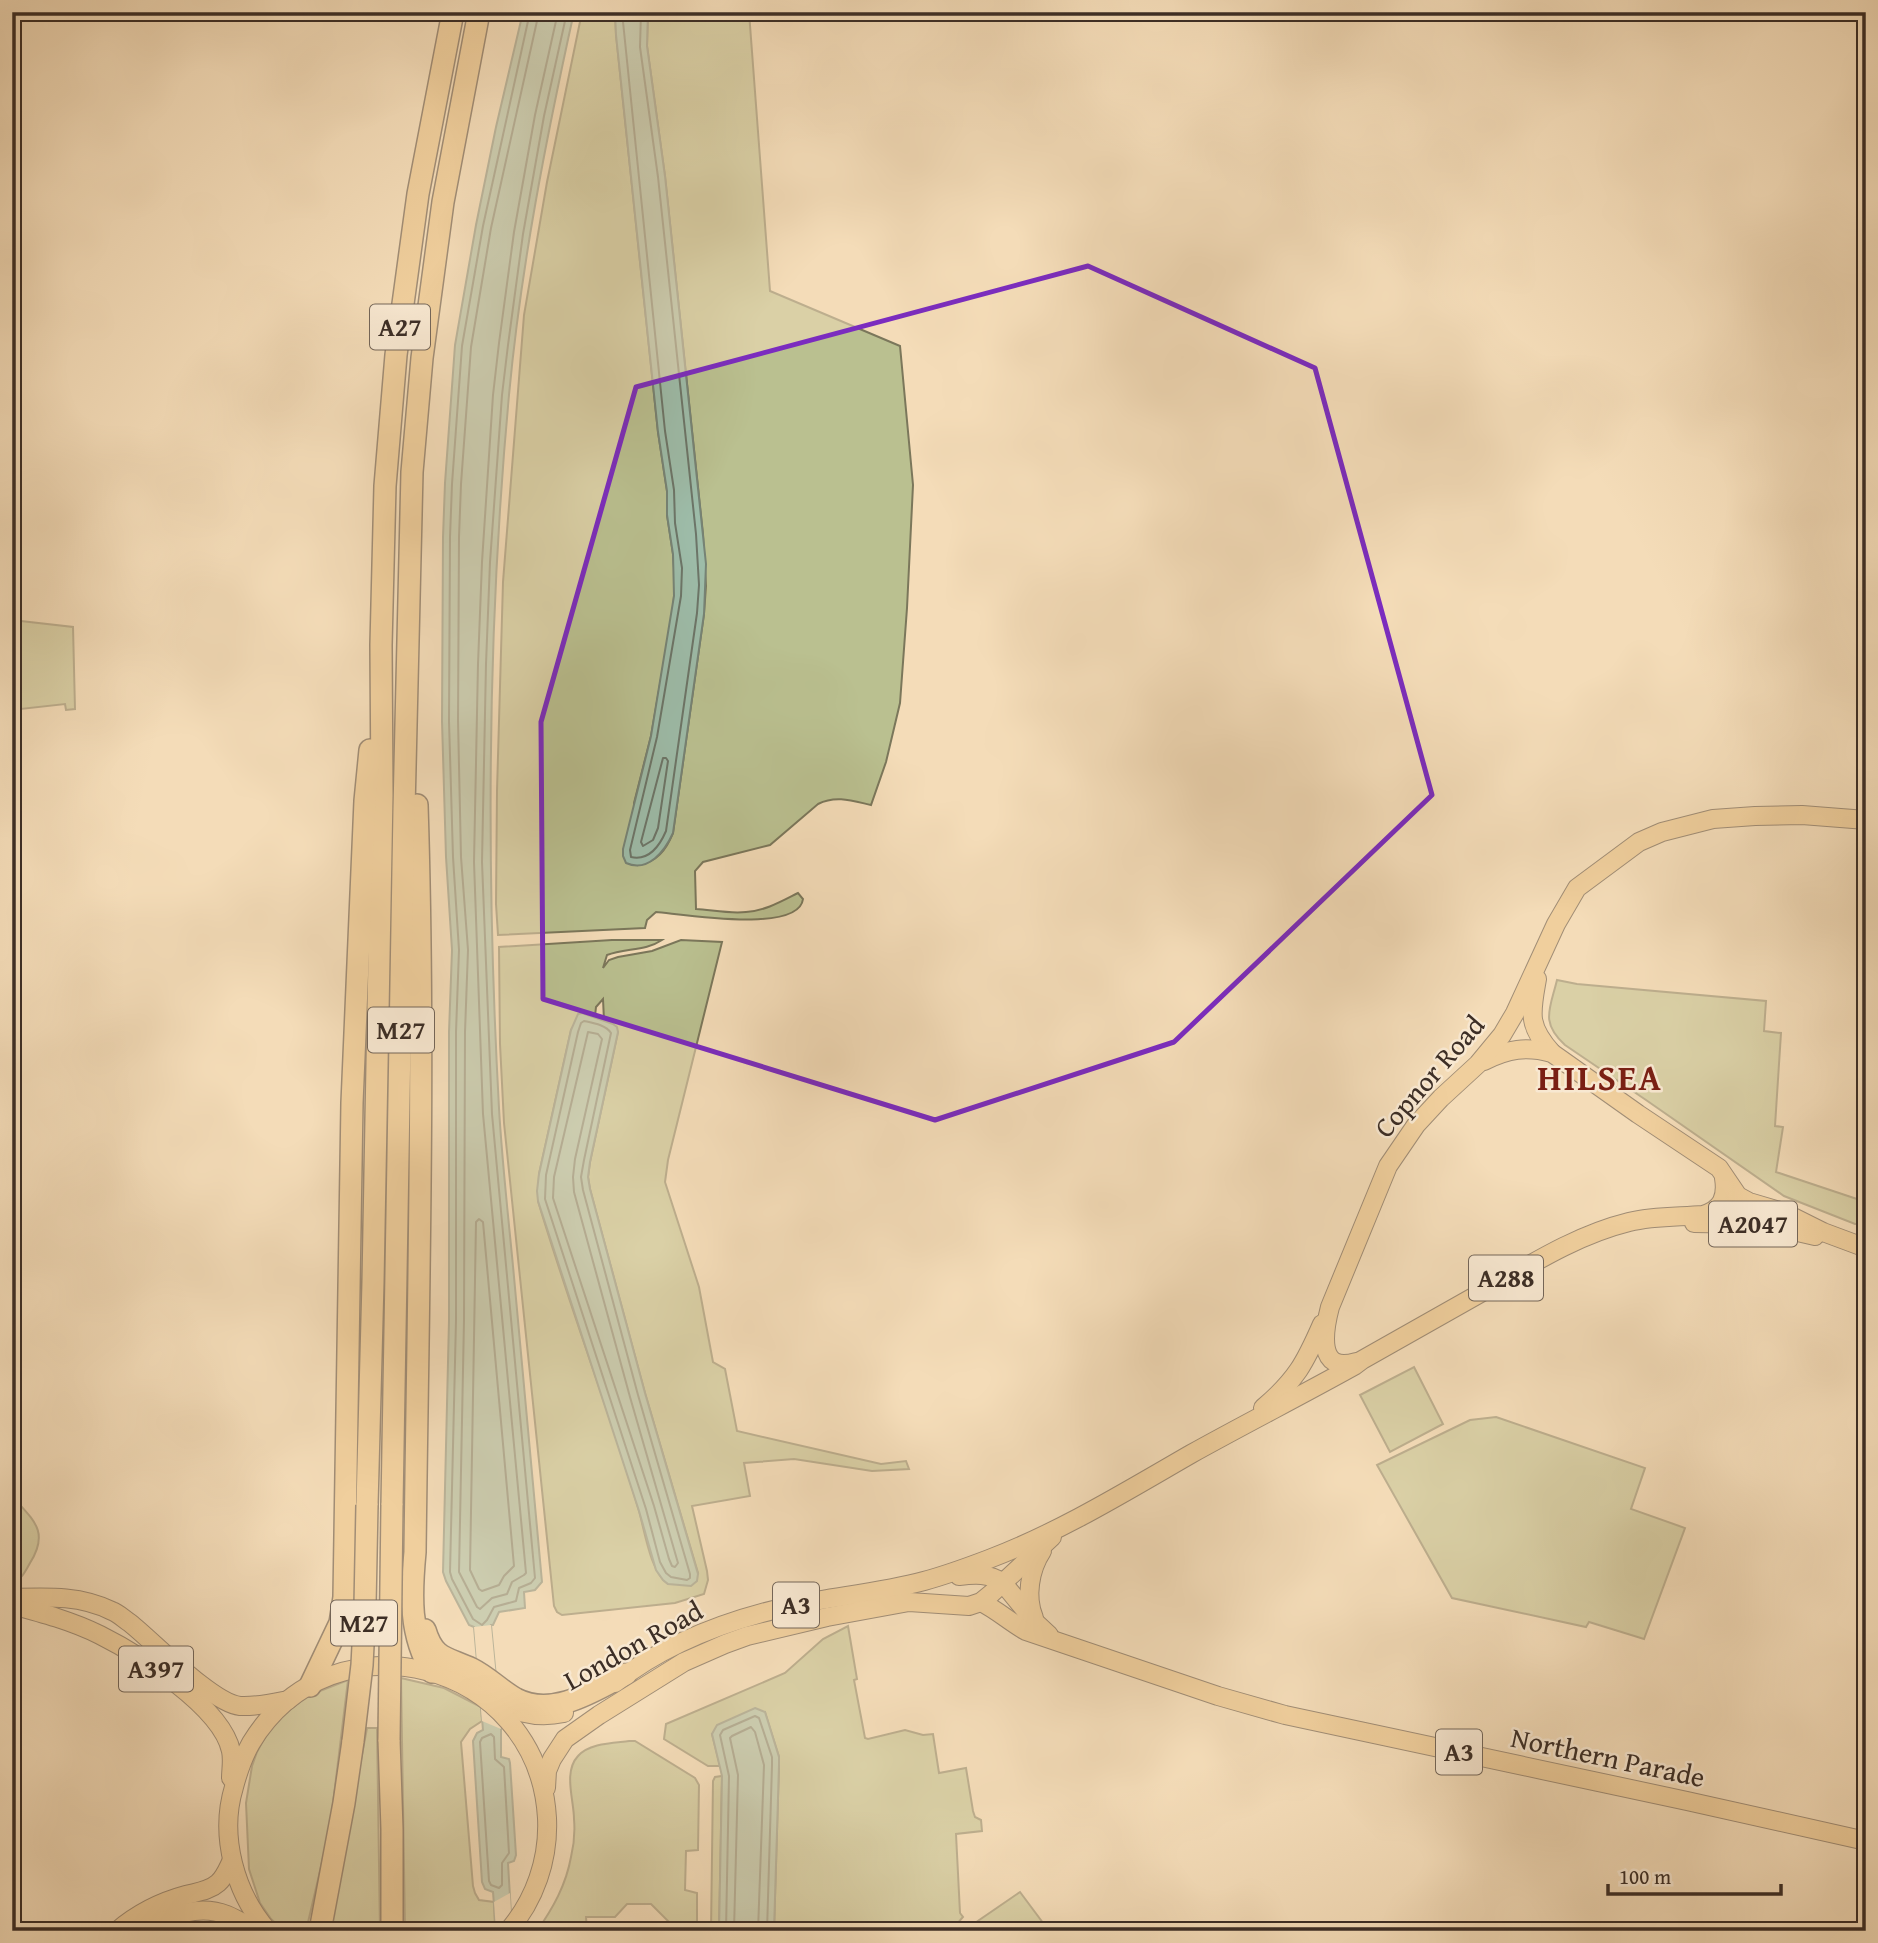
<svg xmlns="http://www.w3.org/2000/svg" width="1878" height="1943" font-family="'Gentium Book Plus',serif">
<rect width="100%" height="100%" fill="#f4dcb8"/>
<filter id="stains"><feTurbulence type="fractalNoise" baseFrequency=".00286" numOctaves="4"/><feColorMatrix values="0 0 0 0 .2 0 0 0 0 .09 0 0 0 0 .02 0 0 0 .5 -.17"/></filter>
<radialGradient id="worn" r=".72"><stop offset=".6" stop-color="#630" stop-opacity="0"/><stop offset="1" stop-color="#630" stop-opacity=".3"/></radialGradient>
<!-- green -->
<g fill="#bac090" stroke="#7b775b" stroke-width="2" fill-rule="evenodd">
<path d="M582,12H615L616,35L658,432L667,491V515L673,554L675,582L673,610L651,736L634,803L638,865C657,862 666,850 673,833L704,614L706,586L703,534L665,176L647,46L648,12H749L770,291L900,346L913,485L907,608L900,703L886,762L871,805C853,801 836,795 818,804L770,845L703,862L695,871L696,909C712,910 730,914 746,912C765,911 782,901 798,893L803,899C799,934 681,914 656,912L647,920L645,928L498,935L496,904L497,791L503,582L524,315L547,182Z"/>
<path d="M12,620L73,627L75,709L66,710L65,704L12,710Z"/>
<path d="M612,940H662C646,951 625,948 607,955L603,968L609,960L618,957L652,951L681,940L722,942L668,1160L665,1182L699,1287L713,1362L725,1369L737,1431L881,1464L906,1461L909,1469L872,1471L794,1459L744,1463L750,1496L692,1506L707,1571L708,1580L704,1594L675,1603L562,1615L557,1612L554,1606L504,1123L500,1044L499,947ZM603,999L604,1020L613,1024L618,1032L590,1162L588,1177L590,1189L645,1393L698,1573L668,1584C650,1571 645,1532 639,1511C608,1407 569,1305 538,1201L539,1174L571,1030L582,1013L595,1016L596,1007Z"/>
<path d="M1557,980L1577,984L1766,1001L1764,1031L1781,1033L1775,1126L1783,1127L1776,1172L1866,1202V1223L1855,1224L1784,1196L1646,1100L1565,1045C1540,1022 1550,1009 1557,980Z"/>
<path d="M1414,1367L1443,1424L1390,1452L1360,1395Z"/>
<path d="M1496,1417L1645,1468L1631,1509L1685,1528L1644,1639L1589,1622L1586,1627L1452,1598L1377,1465L1470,1420Z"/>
<path d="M12,1496C33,1520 50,1531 30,1563C25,1572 22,1579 12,1583Z"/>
<path d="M848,1626L857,1679L854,1680L865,1738L868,1739L905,1730L923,1735L933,1734L939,1773L966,1768L973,1811L975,1817L981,1820L982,1831L956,1834L960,1913L963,1917L951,1931H774L779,1765V1757L765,1712L712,1734L720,1766H708L664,1739L666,1724L785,1673L823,1639Z"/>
<path d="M401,1678L444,1688L481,1707L482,1721L470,1729L461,1742L473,1886L475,1893L479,1900L494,1902L495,1927L493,1931H405Z"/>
<path d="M348,1680L330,1828L306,1931H284L271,1919L260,1903L249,1869L246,1803L252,1766L257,1752L272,1724L307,1696Z"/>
<path d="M367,1728H377L380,1931H329Z"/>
<path d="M629,1741H635L695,1778L699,1785L698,1850L686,1851L685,1890L697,1893V1931H676L675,1928L651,1904H627L615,1917H586L587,1931H537C553,1908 566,1885 571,1857C574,1845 575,1831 574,1819C574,1800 563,1772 578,1756C589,1743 613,1743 629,1741Z"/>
<path d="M722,1776L719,1931H711L713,1781L715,1777Z"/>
<path d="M1020,1892L1049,1931H976L972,1925Z"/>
</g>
<!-- water -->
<g fill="#9dbca9" stroke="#768375" stroke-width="2">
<path d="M523,12H574C546,139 521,266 509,395C487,632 486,871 499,1108C502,1161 508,1214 513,1266C523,1372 533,1477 542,1582L535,1590L524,1592L525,1608L499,1612L493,1625H491L501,1729V1757L509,1759L510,1763L516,1855L514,1861L508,1863L512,1931H496L493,1892L485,1889L482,1882L473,1741L477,1733L483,1730L474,1627L469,1625L446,1581L443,1572L449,1320V1032L452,950L446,857L442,721L443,537L445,483L455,345L476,225L496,127Z"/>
<path d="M615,12H648L647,46L665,176L706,564L704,614L673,833C665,851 648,873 626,863L623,856V849L651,736L674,596L673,554L667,515V491L658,432L616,35Z"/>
<path d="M582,1013L613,1024L617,1027L618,1032L590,1162L588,1177L590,1189L645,1393L698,1574L697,1581L691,1586L668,1584L663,1580L656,1570L639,1511L538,1201L537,1191L539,1174L571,1030L578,1014Z"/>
<path d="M755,1708L765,1712L779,1757V1765L774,1931H719L722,1776L712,1734L717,1725Z"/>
</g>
<!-- pier -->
<g fill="#f4dcb8">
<path d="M491,1625L501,1729L482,1721L474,1627Z"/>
<path d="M510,1893L512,1931H496L494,1902Z"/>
</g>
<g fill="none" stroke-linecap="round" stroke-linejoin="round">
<!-- shore -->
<g stroke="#6c7568" stroke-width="2">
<path d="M530,12L483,226L462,346L452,484L450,537L449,721L453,857L459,950L456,1032V1320L450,1572L452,1579L473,1619L482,1625L487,1620L494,1607L516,1601L519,1588L531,1583L535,1578L492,1114L482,862L486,664L490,562L502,395L508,345L523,234L544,116L567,12"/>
<path d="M539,12L491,228L471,347L461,484L459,537L458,720L461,857L468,950L465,1032L464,1320L459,1572L477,1607L480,1609L492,1598L507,1594L512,1582L524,1575L526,1573L483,1114L474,862L478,664L482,562L493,395L499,343L514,232L535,115L558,12"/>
<path d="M622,12L665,431L674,490L675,523L682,568L681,596L657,737L630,850L631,857C649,861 660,845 666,831L697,613L699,585L696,534L658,177L640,47L641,12"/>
<path d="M663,758H666L668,761L658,828L653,840L643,846L641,842Z"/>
<path d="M584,1021C593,1023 606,1025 611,1033L584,1160L581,1177L583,1190L638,1395L690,1574V1578L687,1580L671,1577L666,1573L660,1562L646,1509L545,1199L546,1175L578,1032L581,1023Z"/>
<path d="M588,1032L598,1034L602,1039L575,1159L573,1177L574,1192L630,1397L678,1563L675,1567L672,1566L669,1559L654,1506L553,1198L554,1177Z"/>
<path d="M479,1219L483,1222L514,1566L504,1576L499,1585L482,1591L479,1589L470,1570L476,1222Z"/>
<path d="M491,1734L494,1737L495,1759L504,1767L509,1853L502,1863V1885L499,1888L491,1885L489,1881L480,1742L482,1738Z"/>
<path d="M726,1931L729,1776L720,1735L723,1730L755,1716L759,1718L772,1757V1765L767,1931"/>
<path d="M734,1931L738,1775L730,1738L732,1736L751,1727L755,1732L764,1765L758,1931"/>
</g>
<defs>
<g id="primary">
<path d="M1537,979C1531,1013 1527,1025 1552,1053"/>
<path d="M1484,1061C1508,1049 1526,1046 1552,1053L1638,1114L1719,1168L1738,1196L1749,1202L1783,1212L1823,1232L1866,1248"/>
<path d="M1694,1223L1751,1224L1772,1226L1815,1236"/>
<path d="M1356,1362C1316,1374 1324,1330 1330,1307L1388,1166L1416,1125L1441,1098L1478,1064L1502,1035L1515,1013L1556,924L1577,888L1639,842L1662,832L1713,819L1755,816L1802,815L1866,820"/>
<path d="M1263,1408C1296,1380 1305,1363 1322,1324"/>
<path d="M959,1576C975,1574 989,1573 1003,1583L1034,1621L1049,1635"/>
<path d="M12,1598C47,1597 80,1595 112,1611C118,1613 124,1619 130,1623C155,1643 212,1703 240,1706C256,1707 273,1703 288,1700"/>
<path d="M981,1602C997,1610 1010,1622 1026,1631L1218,1696L1285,1715L1687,1801L1866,1841"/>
<path d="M12,1605C42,1613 72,1621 100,1635C138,1654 222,1707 231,1751C233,1760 231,1770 231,1778"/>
<path d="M1034,1618C1025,1597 1030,1569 1042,1551"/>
<path d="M615,1683C668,1641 733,1618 799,1604C840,1596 883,1592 924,1581C946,1575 968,1567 989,1559C1060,1532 1125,1492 1191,1454C1245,1424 1300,1396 1354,1366L1362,1360C1406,1335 1449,1311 1493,1286C1536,1261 1580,1234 1629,1222C1653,1216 1678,1217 1703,1215C1722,1209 1727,1197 1724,1178"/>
<path d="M473,1690C507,1706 525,1721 564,1713"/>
<path d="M546,1788L547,1771L552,1759L565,1739L599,1715L684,1662L725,1644L747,1636L827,1617L909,1602L969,1606L981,1602L992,1593L1052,1537"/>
<path d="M117,1931C138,1913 160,1902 186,1895C197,1892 209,1891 218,1883C225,1877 228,1868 232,1860"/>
<path d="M146,1931C169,1915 199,1904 227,1915C237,1919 247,1926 257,1931"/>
<path d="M268,1931C235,1893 219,1836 234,1787C238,1772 243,1757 251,1743C333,1608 538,1661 547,1818C549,1859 535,1900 508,1931"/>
</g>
<g id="highway">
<path d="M417,805C425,1054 418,1303 415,1552C411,1594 409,1635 432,1672"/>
<path d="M367,1505L373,1282L382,795L381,645L385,486L396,355L418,194L453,12"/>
<path d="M392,1505L404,809L412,472L422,358L443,202L479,12"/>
<path d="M425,1630C434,1660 447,1657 472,1669C488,1677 500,1690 516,1699C553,1718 594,1691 626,1674"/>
<path d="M310,1686L340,1623L344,1597L352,1103L365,801L370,750"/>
<path d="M389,1740L392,1829V1931"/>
<path d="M320,1931L344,1803L353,1741"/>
</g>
</defs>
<!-- primary casing -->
<use href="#primary" stroke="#3c2e26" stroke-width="20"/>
<!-- highway casing -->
<use href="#highway" stroke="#3c2e26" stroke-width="24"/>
<!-- primary -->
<use href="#primary" stroke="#eabe7c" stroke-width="18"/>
<!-- highway -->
<use href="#highway" stroke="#eabe7c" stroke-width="21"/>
<defs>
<g id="highway-bridge">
<path d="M389,1740L392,1505"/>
<path d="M353,1741L362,1665L365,1606L367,1505"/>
</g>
</defs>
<!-- highway-bridge casing -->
<use href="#highway-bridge" stroke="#3c2e26" stroke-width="24" stroke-linecap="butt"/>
<!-- highway-bridge -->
<use href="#highway-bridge" stroke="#eabe7c" stroke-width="21"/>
</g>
<!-- marked area -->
<path d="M0 0H1878V1943H0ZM1088,266L1315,368L1432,795L1174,1042L935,1120L543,999L541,722L636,387Z" fill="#f4dcb8" fill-opacity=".55" fill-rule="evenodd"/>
<path fill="none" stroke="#7b2cbf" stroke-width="5" stroke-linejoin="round" d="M1088,266L1315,368L1432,795L1174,1042L935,1120L543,999L541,722L636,387Z"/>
<g text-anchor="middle" stroke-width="5" stroke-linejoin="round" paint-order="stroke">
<!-- shield labels -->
<g fill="#f8e8d1" stroke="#746659" stroke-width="2">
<rect x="370" y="304.5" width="60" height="45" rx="5"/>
<rect x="368" y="1007.5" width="66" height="45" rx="5"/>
<rect x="1709" y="1201.5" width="88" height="45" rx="5"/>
<rect x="1469" y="1255.5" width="74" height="45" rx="5"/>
<rect x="773" y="1582.5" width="46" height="45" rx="5"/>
<rect x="331" y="1600.5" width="66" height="45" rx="5"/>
<rect x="119" y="1646.5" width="74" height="45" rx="5"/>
<rect x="1436" y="1729.5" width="46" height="45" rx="5"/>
</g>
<g font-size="26" font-weight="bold" fill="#3c2e26">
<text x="400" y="336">A27</text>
<text x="401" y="1039">M27</text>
<text x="1753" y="1233">A2047</text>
<text x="1506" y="1287">A288</text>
<text x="796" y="1614">A3</text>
<text x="364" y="1632">M27</text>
<text x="156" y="1678">A397</text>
<text x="1459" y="1761">A3</text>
</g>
<!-- street labels -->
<g font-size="28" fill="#3c2e26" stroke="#f8e8d1">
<text transform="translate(1429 1076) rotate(-49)" y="10">Copnor Road</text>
<text transform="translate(633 1645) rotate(-29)" y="10">London Road</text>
<text transform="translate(1608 1757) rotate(12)" y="10">Northern Parade</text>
</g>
<!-- district labels -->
<g font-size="35" font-weight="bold" letter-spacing="2" fill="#7a1f14" stroke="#f8e8d1">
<text x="1600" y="1090">HILSEA</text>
</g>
</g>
<!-- margin -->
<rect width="1878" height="1943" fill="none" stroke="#f4dcb8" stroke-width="42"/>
<rect x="14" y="14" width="1850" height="1915" fill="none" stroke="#3c2e26" stroke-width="3.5"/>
<rect x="21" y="21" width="1836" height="1901" fill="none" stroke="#3c2e26" stroke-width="2"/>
<!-- scale -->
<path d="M1608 1884v10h173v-10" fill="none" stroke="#3c2e26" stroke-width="3.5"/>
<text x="1619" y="1884" font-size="21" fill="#3c2e26" stroke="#f8e8d1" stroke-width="5" paint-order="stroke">100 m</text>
<rect width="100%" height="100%" filter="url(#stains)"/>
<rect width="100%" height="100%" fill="url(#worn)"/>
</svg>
